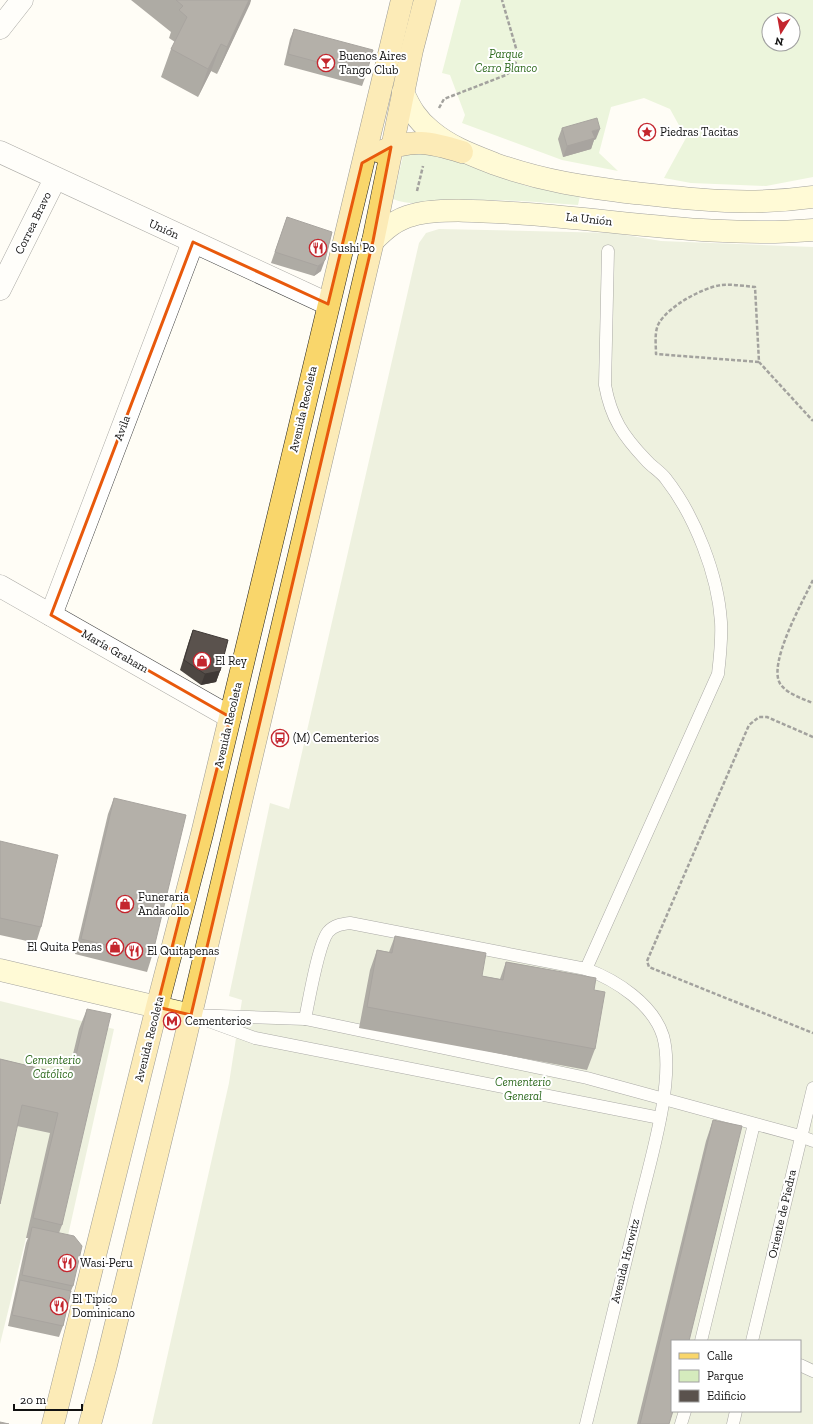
<svg xmlns="http://www.w3.org/2000/svg" width="813" height="1424" font-family="'Zilla Slab',serif">
<rect width="100%" height="100%" fill="#fffdf5"/>
<!-- green -->
<g fill="#d5ebbd" fill-rule="evenodd">
<path d="M461,0H813V177L766,186L691,183L664,178L686,138L670,109L644,98L611,107L599,153L618,171L562,160L462,123L465,115L450,75L442,73ZM769,20H793V44H769Z"/>
<path d="M418,152L468,162L526,186L580,196L578,205C539,202 499,199 459,200C437,200 414,208 393,199L403,156Z"/>
</g>
<!-- cemetery -->
<g fill="#d9e3c4" fill-rule="evenodd">
<path d="M439,229L614,233L661,241L813,247V1424H152L229,1083L242,1000L229,996L270,803L289,809L419,243L426,233ZM672,1341H800V1411H672Z"/>
<path d="M0,1001L114,1029L65,1249L26,1238L0,1344Z"/>
</g>
<g fill="none" stroke-linecap="round" stroke-linejoin="round">
<defs>
<g id="service">
<path d="M586,969C616,980 653,1004 663,1036C676,1082 648,1168 637,1215C620,1285 603,1354 586,1424"/>
<path d="M191,1015L305,1019L587,1078L800,1136L813,1141"/>
<path d="M203,1019L255,1038L660,1118"/>
<path d="M305,1019C309,1000 318,945 328,932C334,925 342,924 350,923L586,969L718,674C720,657 722,639 721,622C718,575 695,516 666,479C661,472 652,467 646,460C623,436 611,418 605,385L608,251"/>
<path d="M701,1341L754,1124"/>
<path d="M752,1341L813,1088"/>
<path d="M800,1365L813,1371"/>
<path d="M681,1424L685,1411"/>
<path d="M733,1424L736,1411"/>
</g>
<g id="minor">
<path d="M0,152L328,304"/>
<path d="M0,289L55,179"/>
<path d="M0,586L230,717"/>
<path d="M51,615L193,242"/>
</g>
<path id="tertiary" d="M0,28L22,0"/>
<g id="secondary">
<path d="M403,92C410,108 417,120 431,131C450,147 472,155 495,164C543,181 584,187 635,193C698,200 749,206 813,197"/>
<path d="M373,241C385,229 396,219 413,215C442,207 497,212 528,214C623,221 718,238 813,230"/>
<path d="M0,970L191,1015"/>
</g>
<g id="primary">
<path d="M380,152C412,138 430,142 462,152"/>
<path d="M53,1424L157,1007L202,834L402,0"/>
<path d="M90,1424L106,1365L183,1048L373,241L412,50L425,0"/>
</g>
</defs>
<!-- service casing -->
<use href="#service" stroke="#444" stroke-width="13"/>
<!-- minor casing -->
<use href="#minor" stroke="#444" stroke-width="23"/>
<!-- tertiary casing -->
<use href="#tertiary" stroke="#444" stroke-width="23"/>
<!-- secondary casing -->
<use href="#secondary" stroke="#333" stroke-width="23"/>
<!-- primary casing -->
<use href="#primary" stroke="#222" stroke-width="23"/>
<!-- path -->
<g stroke="#333" stroke-width="2.5" stroke-dasharray="4 2" stroke-linecap="butt">
<path d="M439,108L444,99L506,75L514,68L518,55L502,0"/>
<path d="M417,191L423,166"/>
<path d="M759,362L656,354C656,344 654,332 659,323C669,306 702,288 721,285C732,284 744,286 755,287L759,362L813,421"/>
<path d="M813,580C803,601 766,666 781,685C788,694 803,699 813,703"/>
<path d="M813,737L767,717H759L749,725L647,961L649,967L661,972L813,1033"/>
</g>
<!-- service -->
<use href="#service" stroke="#fff" stroke-width="12"/>
<!-- minor -->
<use href="#minor" stroke="#fff" stroke-width="22"/>
<!-- tertiary -->
<use href="#tertiary" stroke="#fff" stroke-width="22"/>
<!-- secondary -->
<use href="#secondary" stroke="#fff6b0" stroke-width="22"/>
<!-- primary -->
<use href="#primary" stroke="#f9d66b" stroke-width="22"/>
</g>
<!-- wall -->
<g fill="#4d4742">
<path d="M131,0H251L217,74L211,71L198,97L161,77L171,49L175,42L169,38L171,32Z"/>
<path d="M294,29L366,75L362,86L284,65L290,39Z"/>
<path d="M562,128L596,139L594,140L591,149L563,157L558,139Z"/>
<path d="M287,217L321,271L314,276L271,263Z"/>
<path d="M193,630L220,671L216,682L201,685L180,670L189,641Z"/>
<path d="M114,798L152,956L147,972L75,954L108,814Z"/>
<path d="M0,841L41,927L36,943L0,935Z"/>
<path d="M395,936L482,976L500,979L506,962L594,990L595,1049L587,1070L359,1028L370,970L377,950L389,952Z"/>
<path d="M87,1009L62,1225L59,1233L73,1286L71,1291L63,1326L59,1337L8,1326L26,1243L28,1238H26L50,1133L17,1126L0,1059L68,1075L79,1029Z"/>
<path d="M713,1120L669,1424H637L706,1141Z"/>
</g>
<!-- shaded-wall -->
<g fill="#3f3936">
<path d="M249,0H251L250,4L217,74L227,47Z"/>
<path d="M221,44L211,71L198,97L208,69Z"/>
<path d="M600,129L596,139L594,140L591,149L563,157L567,146L592,131Z"/>
<path d="M325,260L321,271L314,276L318,266Z"/>
<path d="M220,671L216,682L201,685L205,674Z"/>
</g>
<!-- building -->
<g fill="#5a524d" stroke="#3f3936">
<path d="M176,0H249L227,47L221,44L208,69L171,49L187,17L179,10L183,6Z"/>
<path d="M294,29L373,50L366,75L288,54Z"/>
<path d="M597,118L600,129L592,131L595,138L567,146L562,128Z"/>
<path d="M287,217L332,232L325,260L318,266L275,252Z"/>
<path d="M193,630L228,640L220,671L205,674L184,660Z"/>
<path d="M114,798L186,815L152,956L81,939Z"/>
<path d="M0,841L58,855L41,927L0,918Z"/>
<path d="M395,936L486,953L482,976L503,980L506,962L596,978L594,990L605,992L595,1049L367,1007L377,950L392,953Z"/>
<path d="M87,1009L111,1014L62,1225L33,1218L58,1113L22,1105L0,1204V1059L71,1076Z"/>
<path d="M713,1120L742,1126L689,1341H672V1411H673L669,1424H640Z"/>
<path d="M32,1227L74,1236L82,1246L73,1286L22,1275Z"/>
<path d="M20,1280L71,1291L63,1326L12,1315Z"/>
<path d="M0,1422L9,1424H0Z"/>
</g>
<!-- marked area -->
<path d="M0 0H813V1424H0ZM391,147L373,241L191,1015L157,1007L230,717L51,615L193,242L328,304L362,163Z" fill="#fffdf5" fill-opacity=".55" fill-rule="evenodd"/>
<path fill="none" stroke="#e8590c" stroke-width="3" stroke-linejoin="round" d="M391,147L373,241L191,1015L157,1007L230,717L51,615L193,242L328,304L362,163Z"/>
<!-- icons -->
<defs>
<symbol id="bar-ring" viewBox="-11 -11 22 22"><circle r="9.5" fill="#fff" stroke="#c4262e" stroke-width="1.5"/><path d="M-6-5H6L.8 .8V4.5H3.5V6h-7V4.5H-.8V.8Z" fill="#c4262e"/></symbol>
<symbol id="sight-ring" viewBox="-11 -11 22 22"><circle r="9.5" fill="#fff" stroke="#c4262e" stroke-width="1.5"/><path d="M0-6L1.8-2.2L6-1.7L2.9 1.2L3.7 5.4L0 3.3L-3.7 5.4L-2.9 1.2L-6-1.7L-1.8-2.2Z" fill="#c4262e"/></symbol>
<symbol id="restaurant-ring" viewBox="-11 -11 22 22"><circle r="9.5" fill="#fff" stroke="#c4262e" stroke-width="1.5"/><path d="M-5-6h1v4h1v-4h1v4h1v-4h1v5L-1.5 .5V6h-2V.5L-5-1ZM5-6V6H3V1.5H1.5Q1.5-4 5-6Z" fill="#c4262e"/></symbol>
<symbol id="shop-ring" viewBox="-11 -11 22 22"><circle r="9.5" fill="#fff" stroke="#c4262e" stroke-width="1.5"/><path d="M-5-2.5h2.3a2.7 3.5 0 0 1 5.4 0H5L5.5 6h-11ZM-1.5-2.5h3a1.5 2.3 0 0 0-3 0Z" fill="#c4262e"/></symbol>
<symbol id="bus-ring" viewBox="-11 -11 22 22"><circle r="9.5" fill="#fff" stroke="#c4262e" stroke-width="1.5"/><path d="M-5-6H5V4H4V6H2V4H-2V6H-4V4H-5ZM-3.5-4V0h7V-4ZM-3.5 1.2v1.5H-2V1.2ZM2 1.2v1.5H3.5V1.2Z" fill="#c4262e"/></symbol>
<symbol id="metro-ring" viewBox="-11 -11 22 22"><circle r="9.5" fill="#fff" stroke="#c4262e" stroke-width="1.5"/><path d="M-5.5 5V-5H-3L0 0L3-5H5.5V5H3V-.5L0 4L-3-.5V5Z" fill="#c4262e"/></symbol>
</defs>
<g fill-rule="evenodd">
<use href="#bar-ring" x="316" y="53" width="20" height="20"/>
<use href="#sight-ring" x="637" y="122" width="20" height="20"/>
<use href="#restaurant-ring" x="308" y="238" width="20" height="20"/>
<use href="#shop-ring" x="192" y="651" width="20" height="20"/>
<use href="#bus-ring" x="270" y="728" width="20" height="20"/>
<use href="#shop-ring" x="115" y="894" width="20" height="20"/>
<use href="#shop-ring" x="105" y="937" width="20" height="20"/>
<use href="#restaurant-ring" x="124" y="941" width="20" height="20"/>
<use href="#metro-ring" x="162" y="1011" width="20" height="20"/>
<use href="#restaurant-ring" x="57" y="1253" width="20" height="20"/>
<use href="#restaurant-ring" x="49" y="1296" width="20" height="20"/>
</g>
<g text-anchor="middle" stroke-width="4" stroke-linejoin="round" paint-order="stroke">
<!-- park labels -->
<g font-size="12" font-style="italic" fill="#2f6b1f" stroke="#fff">
<text x="506" y="58">Parque<tspan x="506" dy="14">Cerro Blanco</tspan></text>
<text x="53" y="1064">Cementerio<tspan x="53" dy="14">Católico</tspan></text>
<text x="523" y="1086">Cementerio<tspan x="523" dy="14">General</tspan></text>
</g>
<!-- poi labels -->
<g font-size="12" fill="#111" stroke="#fff" text-anchor="start">
<text x="339" y="60">Buenos Aires<tspan x="339" dy="14">Tango Club</tspan></text>
<text x="660" y="136">Piedras Tacitas</text>
<text x="331" y="252">Sushi Po</text>
<text x="215" y="665">El Rey</text>
<text x="293" y="742">(M) Cementerios</text>
<text x="138" y="901">Funeraria<tspan x="138" dy="14">Andacollo</tspan></text>
<text x="102" y="951" text-anchor="end">El Quita Penas</text>
<text x="147" y="955">El Quitapenas</text>
<text x="185" y="1025">Cementerios</text>
<text x="80" y="1267">Wasi-Peru</text>
<text x="72" y="1303">El Tipico<tspan x="72" dy="14">Dominicano</tspan></text>
</g>
<!-- street labels -->
<g font-size="12" fill="#111" stroke="#fff">
<text transform="translate(589 219) rotate(6)" y="4">La Unión</text>
<text transform="translate(33 223) rotate(-64)" y="4">Correa Bravo</text>
<text transform="translate(164 229) rotate(24)" y="4">Unión</text>
<text transform="translate(303 409) rotate(-77)" y="4">Avenida Recoleta</text>
<text transform="translate(122 428) rotate(-69)" y="4">Avila</text>
<text transform="translate(115 651) rotate(30)" y="4">María Graham</text>
<text transform="translate(228 725) rotate(-77)" y="4">Avenida Recoleta</text>
<text transform="translate(149 1039) rotate(-76)" y="4">Avenida Recoleta</text>
<text transform="translate(782 1214) rotate(-77)" y="4">Oriente de Piedra</text>
<text transform="translate(625 1261) rotate(-76)" y="4">Avenida Horwitz</text>
</g>
</g>
<!-- legend -->
<rect x="671" y="1340" width="130" height="72" fill="#ffffff" stroke="#a0a0a0"/>
<rect x="679" y="1353" width="20" height="6" fill="#f9d66b" stroke="#a0a0a0"/>
<text x="707" y="1360" font-size="12" fill="#111111">Calle</text>
<rect x="679" y="1370" width="20" height="12" fill="#d5ebbd" stroke="#a0a0a0"/>
<text x="707" y="1380" font-size="12" fill="#111111">Parque</text>
<rect x="679" y="1390" width="20" height="12" fill="#5a524d" stroke="#a0a0a0"/>
<text x="707" y="1400" font-size="12" fill="#111111">Edificio</text>
<!-- north arrow -->
<g transform="translate(781 32) rotate(191)"><circle r="19" fill="#ffffff" stroke="#a0a0a0"/>
<path d="M0-3L7 15L0 10L-7 15Z" fill="#c4262e"/>
<text y="-6" font-size="11" font-weight="bold" text-anchor="middle" fill="#111111">N</text>
</g>
<!-- scale -->
<path d="M14 1404v6h68v-6" fill="none" stroke="#111111" stroke-width="2"/>
<text x="20" y="1404" font-size="12" fill="#111111" stroke="#ffffff" stroke-width="3" paint-order="stroke">20 m</text>
</svg>
